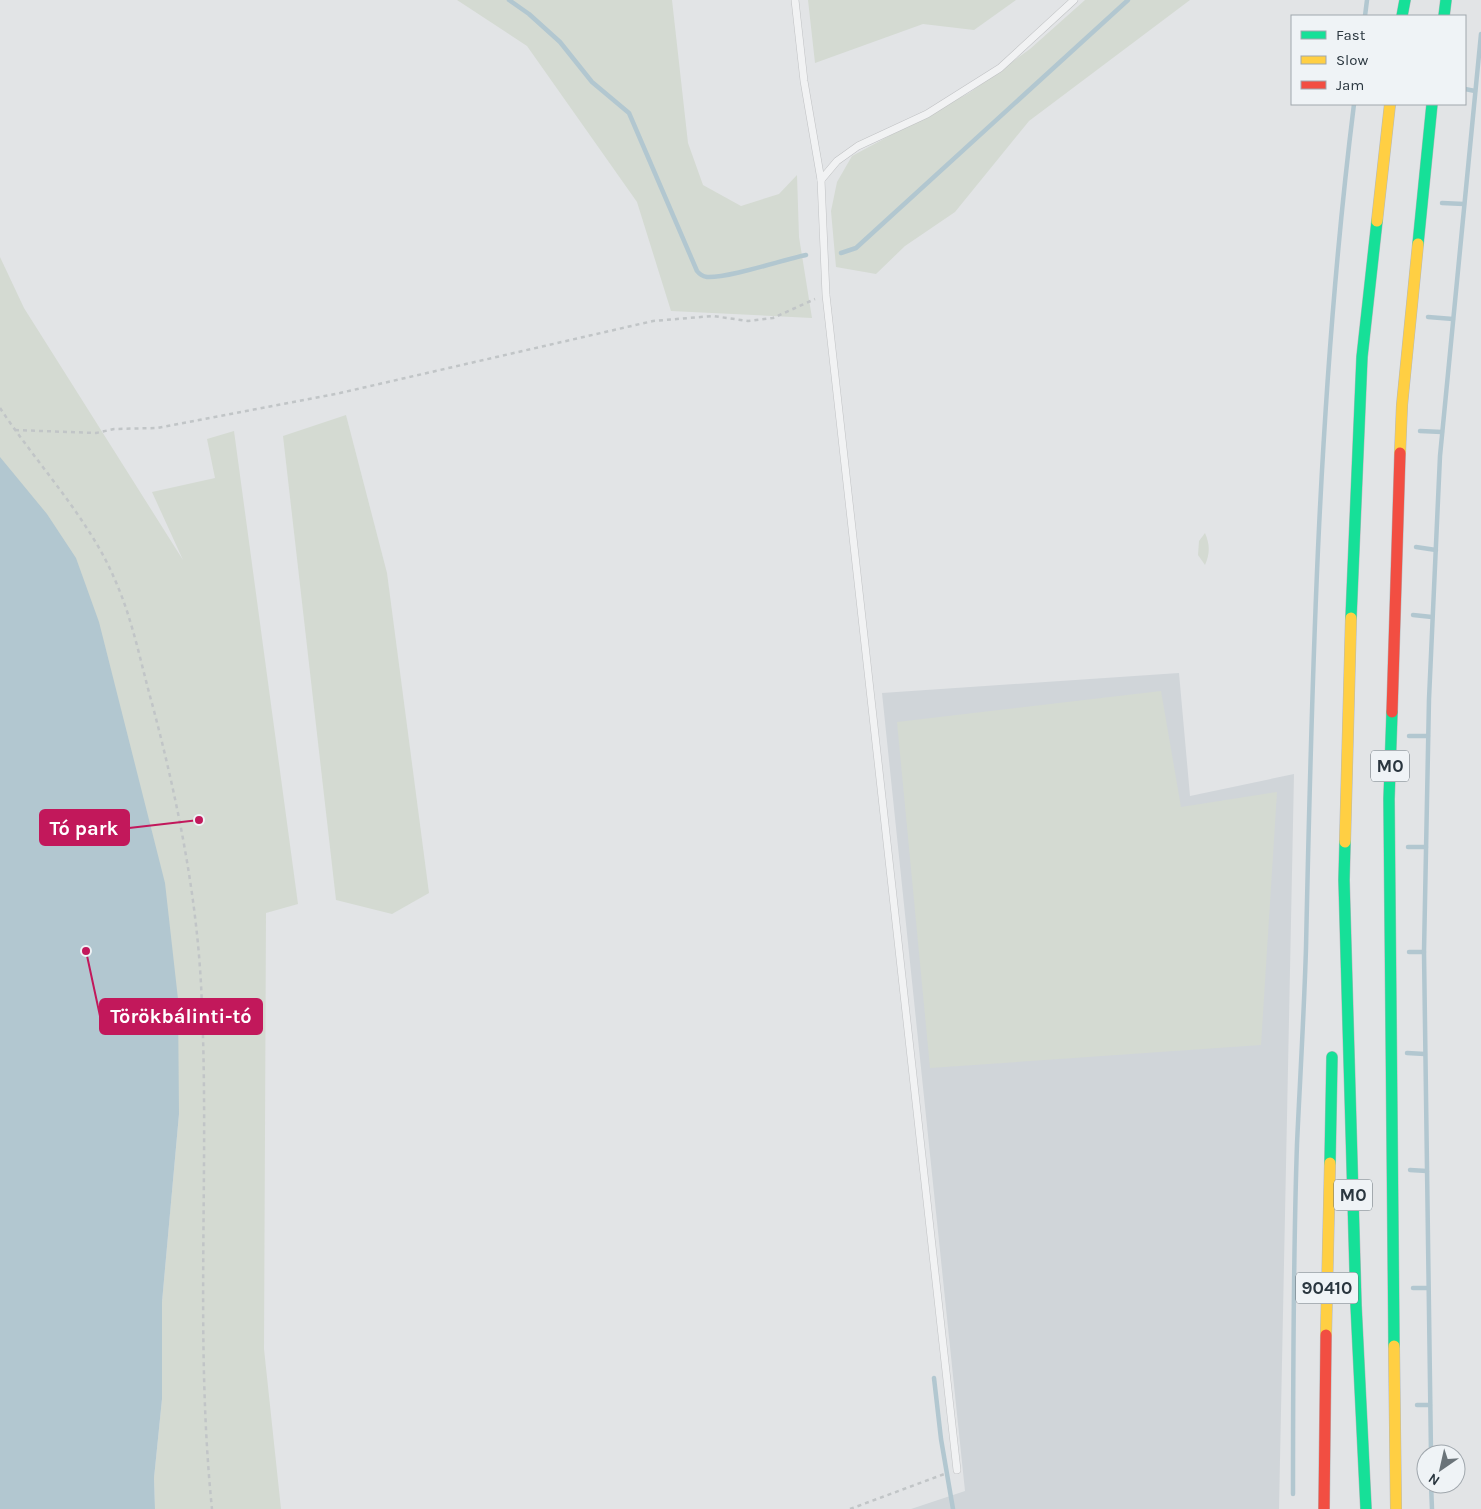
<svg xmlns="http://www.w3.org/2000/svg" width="1481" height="1509" font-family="Karla,sans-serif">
<rect width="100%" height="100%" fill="#e2e4e6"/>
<!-- built -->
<path fill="#d0d5d9" d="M1179,673L1190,796L1294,774L1279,1509H911L965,1491L882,693Z"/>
<!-- green -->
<g fill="#d4dad2">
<path d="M457,0H672L688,143L703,185L741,206L779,194L797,175L799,237L812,318L671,311L637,202L527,46Z"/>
<path d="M808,0H1016L974,30L923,24L815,63Z"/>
<path d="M1085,0H1190L1029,121L955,212L905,246L876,274L836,267L831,211L837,182L852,156L969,93L1030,49Z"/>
<path d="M0,257L24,308L183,560L152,492L215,478L207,439L234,431L298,904L266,913L264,1349L281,1509H155L154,1478L162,1399V1302L179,1114L0,464Z"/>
<path d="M346,415L387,573L429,893L392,914L336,900L283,436Z"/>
<path d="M1205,533C1210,545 1210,553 1205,565L1198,555L1199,541Z"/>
<path d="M1161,691L1181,807L1277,792L1261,1045L930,1068L897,722Z"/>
</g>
<!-- water -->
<path fill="#b2c7d0" d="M0,457L47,514L76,558L99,622L165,883L178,999L179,1114L162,1302V1399L154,1478L155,1509H0Z"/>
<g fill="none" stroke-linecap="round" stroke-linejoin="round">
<!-- stream -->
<g stroke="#b2c7d0" stroke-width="4.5">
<path d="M509,0L529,14L560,42L592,82L629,113L697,271C700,275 702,276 707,277C729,278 782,260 806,255"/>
<path d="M1365,16L1367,0"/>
<path d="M1465,89L1475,91"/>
<path d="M1442,203L1464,204"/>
<path d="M841,253L856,248L1128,0"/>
<path d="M1428,317L1453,319"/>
<path d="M1420,431L1442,432"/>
<path d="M1416,547L1436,550"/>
<path d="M1413,615L1432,617"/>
<path d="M1409,736H1428"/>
<path d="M1408,847H1426"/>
<path d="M1409,952H1424"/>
<path d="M1407,1053L1425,1054"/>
<path d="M1410,1170L1427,1171"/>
<path d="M1413,1288H1428"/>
<path d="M934,1378L941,1439L953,1509"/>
<path d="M1417,1405H1430"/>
<path d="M1431,1454L1424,952L1429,699L1440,456L1481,34"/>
<path d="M1431,1484L1432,1509"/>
<path d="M1293,1494C1293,1377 1293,1260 1297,1144C1300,1079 1304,1014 1306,948C1312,666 1319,384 1354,104"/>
</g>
<defs>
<g id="lane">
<path d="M795,0L804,81L821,180"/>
<path d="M957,1470L826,295L821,180L837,161L858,146L927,114L1000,68L1074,0"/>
</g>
<g id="fast">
<path d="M1402,16L1405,0"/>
<path d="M1444,16L1446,0"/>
<path d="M1418,244L1432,104"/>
<path d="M1351,618L1362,357L1377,221"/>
<path d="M1392,712L1389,799L1394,1346"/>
<path d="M1345,842L1344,880L1356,1305L1366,1509"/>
<path d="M1330,1163L1332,1057"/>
</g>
<g id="slow">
<path d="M1377,221L1390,104"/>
<path d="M1400,453L1402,405L1418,244"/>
<path d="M1345,842L1351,618"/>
<path d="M1326,1335L1330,1163"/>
<path d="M1394,1346L1396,1509"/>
</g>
<g id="jam">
<path d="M1392,712L1400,453"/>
<path d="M1324,1509L1326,1335"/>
</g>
</defs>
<!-- lane casing -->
<use href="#lane" stroke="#c0c2c4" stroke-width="8"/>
<!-- fast casing -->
<use href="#fast" stroke="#b4b8bb" stroke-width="12"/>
<!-- slow casing -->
<use href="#slow" stroke="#b4b8bb" stroke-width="12"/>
<!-- jam casing -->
<use href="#jam" stroke="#b4b8bb" stroke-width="12"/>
<!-- path -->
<g stroke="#c1c5c7" stroke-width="2.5" stroke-dasharray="4 4" stroke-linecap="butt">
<path d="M0,408C37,464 90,520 115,580C133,620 141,665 153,707C179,806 199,906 202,1008C209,1175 195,1343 212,1509"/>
<path d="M15,430L96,433L114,429L157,428L340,393L653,321L713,316L748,321L773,318L815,299"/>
<path d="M850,1509L947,1473"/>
</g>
<!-- lane -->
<use href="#lane" stroke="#f1f2f3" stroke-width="7"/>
<!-- fast -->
<use href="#fast" stroke="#16e098" stroke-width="11"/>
<!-- slow -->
<use href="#slow" stroke="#ffcf43" stroke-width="11"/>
<!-- jam -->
<use href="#jam" stroke="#f24e42" stroke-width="11"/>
</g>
<g text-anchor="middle" stroke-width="5" stroke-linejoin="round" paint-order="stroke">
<!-- shield labels -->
<g fill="#eff3f6" stroke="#656f76" stroke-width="1">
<rect x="1371" y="750.5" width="38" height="31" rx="4"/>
<rect x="1334" y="1179.5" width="38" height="31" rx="4"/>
<rect x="1296" y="1272.5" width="62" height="31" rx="4"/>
</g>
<g font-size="18" font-weight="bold" fill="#2a363f">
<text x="1390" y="772">M0</text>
<text x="1353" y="1201">M0</text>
<text x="1327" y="1294">90410</text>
</g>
</g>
<!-- callouts -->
<path fill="none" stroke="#c2185b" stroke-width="2" d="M199 820L129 828M86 951L100 1016"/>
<g fill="#c2185b" stroke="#eff3f6" stroke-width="2">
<circle cx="199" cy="820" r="5"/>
<circle cx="86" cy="951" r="5"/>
</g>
<g fill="#c2185b" stroke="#c2185b" stroke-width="2">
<rect x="40" y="810" width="89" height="35" rx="5"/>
<rect x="100" y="999" width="162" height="35" rx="5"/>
</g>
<g font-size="20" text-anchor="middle" font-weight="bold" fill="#fff">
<text x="84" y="835">Tó park</text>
<text x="181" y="1023">Törökbálinti-tó</text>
</g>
<!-- legend -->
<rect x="1291" y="15" width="175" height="90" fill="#eff3f6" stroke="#a0a7ad"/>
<rect x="1301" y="31" width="25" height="8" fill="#16e098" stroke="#a0a7ad"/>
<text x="1336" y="40" font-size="15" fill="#2a363f">Fast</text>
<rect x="1301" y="56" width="25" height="8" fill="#ffcf43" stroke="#a0a7ad"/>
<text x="1336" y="65" font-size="15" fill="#2a363f">Slow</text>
<rect x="1301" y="81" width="25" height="8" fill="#f24e42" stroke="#a0a7ad"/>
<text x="1336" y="90" font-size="15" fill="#2a363f">Jam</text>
<!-- north arrow -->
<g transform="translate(1441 1469) rotate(214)"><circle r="24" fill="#eff3f6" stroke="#a0a7ad"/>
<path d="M0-4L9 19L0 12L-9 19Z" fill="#6a7379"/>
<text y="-8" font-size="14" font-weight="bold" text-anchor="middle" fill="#2a363f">N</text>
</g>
</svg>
